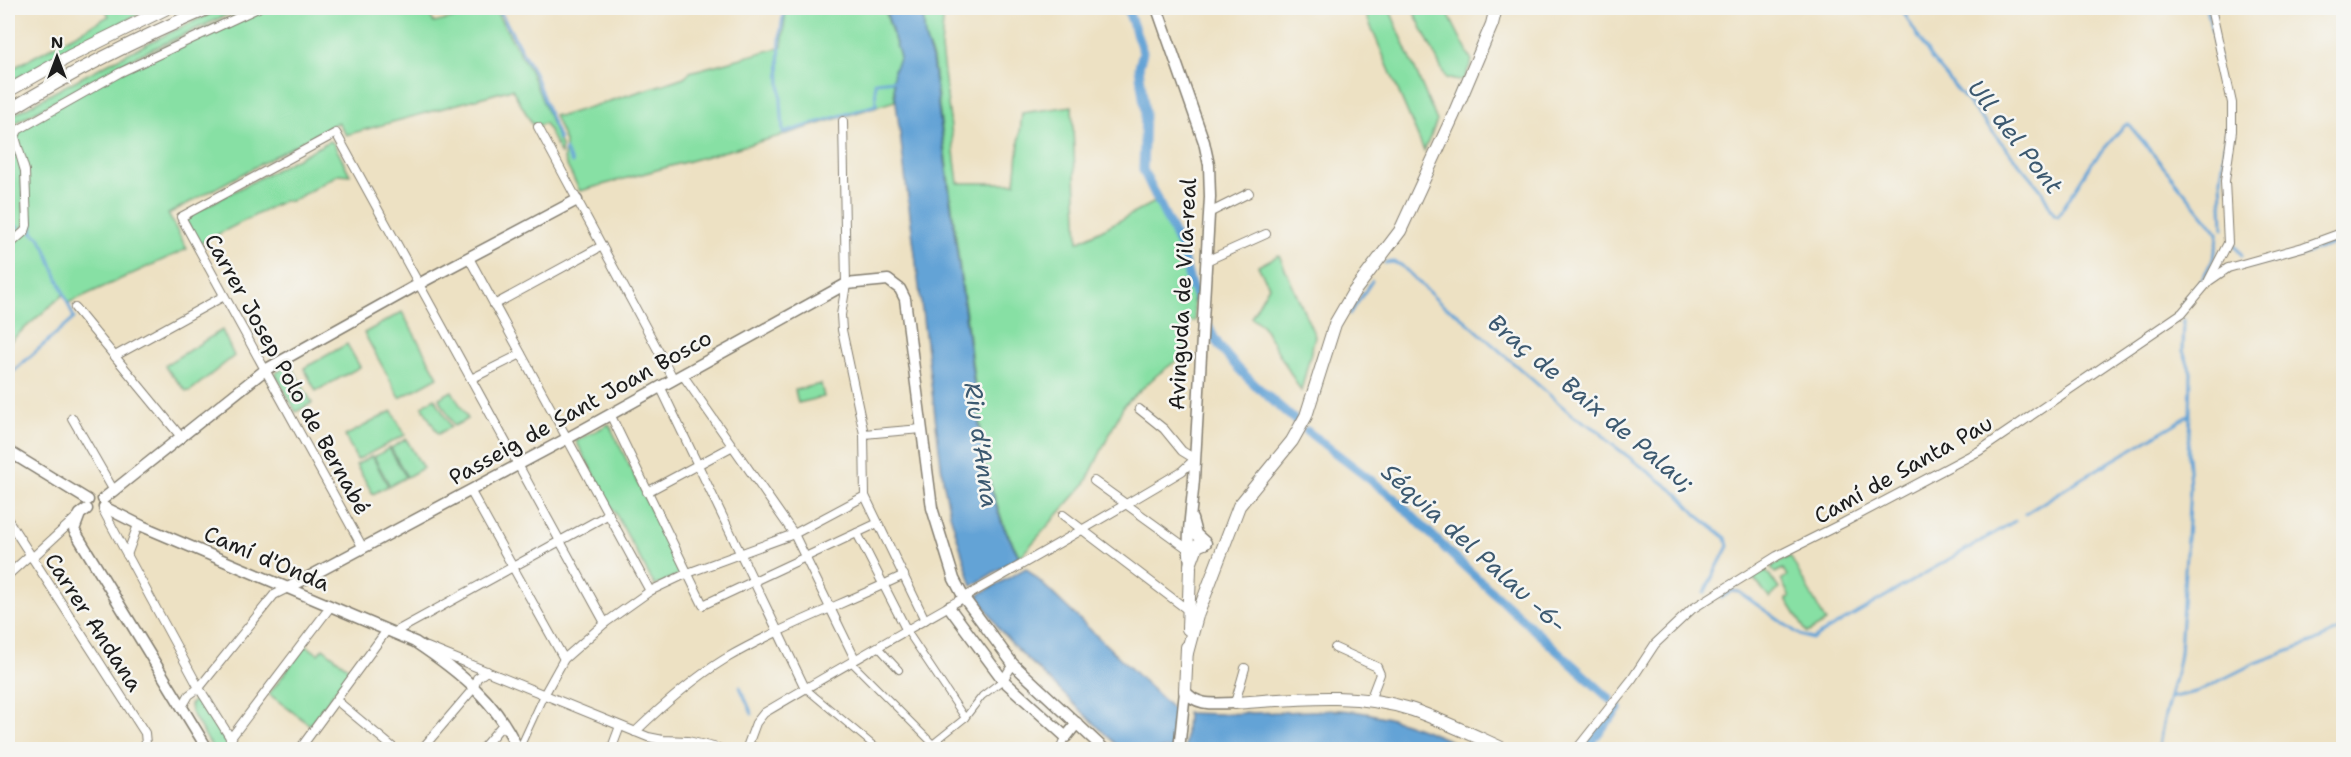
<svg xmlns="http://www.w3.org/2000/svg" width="2351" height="757" font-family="'Shantell Sans',sans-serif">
<rect width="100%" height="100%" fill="#f6f6f2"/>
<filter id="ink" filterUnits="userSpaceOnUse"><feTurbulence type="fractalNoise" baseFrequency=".0167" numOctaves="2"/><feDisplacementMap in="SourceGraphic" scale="12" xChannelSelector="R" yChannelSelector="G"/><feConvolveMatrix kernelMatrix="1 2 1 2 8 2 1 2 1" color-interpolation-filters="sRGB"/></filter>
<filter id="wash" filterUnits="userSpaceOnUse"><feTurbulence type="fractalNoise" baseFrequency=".008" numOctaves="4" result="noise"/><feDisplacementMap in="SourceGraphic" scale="24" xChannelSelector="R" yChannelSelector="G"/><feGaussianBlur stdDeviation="1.35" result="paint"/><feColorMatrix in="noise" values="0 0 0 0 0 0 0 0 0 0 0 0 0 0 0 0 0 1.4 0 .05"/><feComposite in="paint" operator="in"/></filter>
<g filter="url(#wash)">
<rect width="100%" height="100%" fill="#ede1c3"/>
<!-- green -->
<g fill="#87e0a4" stroke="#527e60" stroke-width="1.5">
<path d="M105,8H150L8,83V71L109,16Z"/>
<path d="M223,8H242L137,56L8,127V118C78,78 149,41 223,8Z"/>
<path d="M252,8H426L434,23L494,8L530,71L561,146V155L545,123L534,127L512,89L346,135L338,122L168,214L187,249L68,303L64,294L8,343V248L29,228L17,138L13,131L114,72L161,48Z"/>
<path d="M786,8H884L900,57C892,73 893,83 895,101L780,136L580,191L564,160L565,142L554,115L561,116L664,84L684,77L690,72L782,47Z"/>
<path d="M923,8H944L941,49L958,183H1015L1022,113L1072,106L1078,242L1157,201C1177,242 1193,274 1195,321L1183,323L1188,352L1157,375L1124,405L1085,484L1020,557L1004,526L986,470L937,90L933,58L925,38Z"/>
<path d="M1363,8H1389L1437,121L1424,151Z"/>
<path d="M1412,8H1445L1472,61L1464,79L1458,81L1446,78Z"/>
<path d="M10,132L20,156L25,225L8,243V133Z"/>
<path d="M330,141L334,144L350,175L339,174L292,201H283L199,244L186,222L189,215Z"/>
<path d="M1279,255L1315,336L1301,391L1263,326L1251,317L1269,286L1258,266Z"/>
<path d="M402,312L438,377L400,398L364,333Z"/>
<path d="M222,330L234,356L190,391H186L166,368L165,365Z"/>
<path d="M347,344L360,367L316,391L304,368Z"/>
<path d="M291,365L312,403L296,412L275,373Z"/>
<path d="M821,384L824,397L798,403L795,390Z"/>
<path d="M452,391L468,419L454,426L439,398Z"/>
<path d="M435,398L451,427L438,434L422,406Z"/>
<path d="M392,411L405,435L357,460L345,436Z"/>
<path d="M609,424L682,573L655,586L576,441Z"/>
<path d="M406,439L423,468L407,477L391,448Z"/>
<path d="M389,448L406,477L390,486L374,457Z"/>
<path d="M372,456L388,486L373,494L356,465Z"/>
<path d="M1790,556L1826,622L1807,633L1786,599L1790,597L1781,580L1787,576L1783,569L1775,573L1771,567Z"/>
<path d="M1766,570L1779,589L1770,598L1752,577Z"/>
<path d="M306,645L318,654L323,648L351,670L310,725L269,694Z"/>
<path d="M195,699L203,700L229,749H213L191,712L190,705Z"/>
</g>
<!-- water -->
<g fill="#63a3d6" stroke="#406079" stroke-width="1.5">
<path d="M885,8H922L925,38L932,59L985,471L1002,524L1019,557L972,586L950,514L943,480L893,78L894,70L900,57Z"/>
<path d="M1026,568L1175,711L1173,749H1121L1017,649L999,629L978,595Z"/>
<path d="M1339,710C1386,712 1428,731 1470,749L1185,750L1187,713L1220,714Z"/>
</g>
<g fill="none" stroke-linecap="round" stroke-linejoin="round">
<!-- stream -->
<g stroke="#63a3d6" stroke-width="3">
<path d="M498,8L534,73L559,140"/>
<path d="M785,8C775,47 781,92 783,133L876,105L875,82L895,80"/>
<path d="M1901,8L1931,58L2041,190L2054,214L2058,216L2091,164L2122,128L2127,124L2130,126L2218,233C2219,257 2199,286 2183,303"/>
<path d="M2207,8L2218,59"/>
<path d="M565,150L572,163"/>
<path d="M31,217L33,231"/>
<path d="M8,224L18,227"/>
<path d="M2223,228L2221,179L2228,127"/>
<path d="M2233,244L2242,255"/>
<path d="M1385,263L1393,262L1401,265L1442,305L1458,314L1571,414L1599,431L1609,442L1678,494L1697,515L1726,538L1728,546L1704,593"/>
<path d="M2251,266L2292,258L2344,240"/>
<path d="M1350,314L1372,281"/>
<path d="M2184,320L2183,351L2191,372L2190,415"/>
<path d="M8,376L74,318L45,247L39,237L32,232"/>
<path d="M2025,514L2079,480L2190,415L2188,452L2190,488L2180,652C2176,685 2161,716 2159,750"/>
<path d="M1721,598L1732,591L1739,592L1800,635L1812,639L2015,521"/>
<path d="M740,687L752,714"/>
<path d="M2170,698L2199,691L2253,664L2311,643L2344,628"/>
</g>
<!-- canal -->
<g stroke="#63a3d6" stroke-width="9">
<path d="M1127,8L1143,52L1139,67L1145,112L1143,170L1180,246L1191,285L1198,299"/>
<path d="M1209,327C1221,359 1269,397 1295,420"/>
<path d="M1307,431L1394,498L1453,556L1610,699"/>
<path d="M1584,750L1619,708"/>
</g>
</g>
</g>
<g filter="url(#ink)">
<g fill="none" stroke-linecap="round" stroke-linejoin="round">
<defs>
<g id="pedestrian">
<path d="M907,631L965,718"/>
<path d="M878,647L899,670"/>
<path d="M851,662L933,744"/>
<path d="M805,688L879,750"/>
<path d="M748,744L765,750"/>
<path d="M517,745H521L544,695"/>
<path d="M925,750L965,718L982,696L1003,680"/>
<path d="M1058,750L1066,737"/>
</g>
<g id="minor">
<path d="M843,121L846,284L841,315L842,330L864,434L865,496L925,620"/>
<path d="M538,127L673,378"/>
<path d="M1209,213L1249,193"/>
<path d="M8,246L25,231L27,225L25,171L15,137L18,130L119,73L258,8"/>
<path d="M469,258L650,591"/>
<path d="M1206,261L1266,234"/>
<path d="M2209,280L2228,243L2225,181L2232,131V103L2211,8"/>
<path d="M494,305L602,246"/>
<path d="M75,308L182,438"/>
<path d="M115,356L224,296"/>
<path d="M682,374L794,534L855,659"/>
<path d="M471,379L521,354"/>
<path d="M660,386L805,688"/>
<path d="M610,414L703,605L878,523"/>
<path d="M72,418L114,491"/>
<path d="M864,434L921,429"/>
<path d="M1094,481L1188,549"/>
<path d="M470,490L564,659"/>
<path d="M647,492L731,447"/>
<path d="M103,510L199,688L238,750"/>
<path d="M1063,515L1189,611"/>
<path d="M8,520L145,733L146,744L142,750"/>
<path d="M857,533L907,631"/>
<path d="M363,548L181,217L336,133L605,623"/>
<path d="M127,555L138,525"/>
<path d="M32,558L80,514"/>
<path d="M8,575L30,555"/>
<path d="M393,633L609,514"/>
<path d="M427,647L648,737L663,740L688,741L726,750"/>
<path d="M1335,648L1377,667L1380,674L1370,700"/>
<path d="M1003,680L1013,664"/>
<path d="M544,695L564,659L605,623L650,591L688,573L794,534L865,496"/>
<path d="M336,700L396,750"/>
<path d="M1235,703L1245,668"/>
<path d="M182,707L189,695L199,688L274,595L288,588"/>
<path d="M635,732C661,707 694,678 725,659C780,627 846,603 904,575"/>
<path d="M230,739L331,606"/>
<path d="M299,750L387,630"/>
<path d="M421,750L473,689L477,678L487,671"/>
<path d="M481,750L504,723"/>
<path d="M611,750L620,726"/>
<path d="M746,750L756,723L764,713C902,631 1044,554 1182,471L1195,459L1182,451L1164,429L1139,409"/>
<path d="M1576,750L1632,679L1655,644L1692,609L1777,556L1843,523L1979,451L2182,313L2209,281L2228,268L2303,247L2344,232"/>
</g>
<g id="tertiary">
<path d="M1157,8L1204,142L1209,165L1210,197L1194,479C1192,508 1186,535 1190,564"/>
<path d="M8,451L88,500"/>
<path d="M103,499L265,370L428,279L577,200"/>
<path d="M104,507L142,526L415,642C457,670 498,702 518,750"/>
<path d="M87,509L80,514L74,530L208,750"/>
<path d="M1192,519L1196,534L1206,543"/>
<path d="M288,588L568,438L846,284L888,280L900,289L905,299L932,508L954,579L964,598L1013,664L1105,750"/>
<path d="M949,607L1003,680L1066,737L1077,723"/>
<path d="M1185,691C1197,707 1216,703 1235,703"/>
<path d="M1179,750L1185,691"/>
</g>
<g id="secondary">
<path d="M1190,565L1197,546L1204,543"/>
<path d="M1188,629L1190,568"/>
<path d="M1187,653L1197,616L1239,506L1292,441L1306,416L1335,324L1353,293L1400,231L1454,114L1492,24L1496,8"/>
<path d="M1185,691L1187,647"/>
<path d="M1235,703C1294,699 1356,691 1413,710C1444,721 1475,736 1506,750"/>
</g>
<g id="primary">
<path d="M8,91L70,56L167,8"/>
<path d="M8,111C72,72 139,38 209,8"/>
</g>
</defs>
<!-- pedestrian casing -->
<use href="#pedestrian" stroke="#847e70" stroke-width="8"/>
<!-- minor casing -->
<use href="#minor" stroke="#847e70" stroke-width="10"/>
<!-- tertiary casing -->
<use href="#tertiary" stroke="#847e70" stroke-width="13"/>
<!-- secondary casing -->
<use href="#secondary" stroke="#847e70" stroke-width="14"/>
<!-- primary casing -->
<use href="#primary" stroke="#847e70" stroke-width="14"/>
<!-- pedestrian -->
<use href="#pedestrian" stroke="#fff" stroke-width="6"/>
<!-- minor -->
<use href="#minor" stroke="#fff" stroke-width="8"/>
<!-- tertiary -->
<use href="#tertiary" stroke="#fff" stroke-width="10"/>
<!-- secondary -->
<use href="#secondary" stroke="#fff" stroke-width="12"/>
<!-- primary -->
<use href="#primary" stroke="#fff" stroke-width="12"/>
</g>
</g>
<g text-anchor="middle" stroke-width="5" stroke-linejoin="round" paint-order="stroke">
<!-- street labels -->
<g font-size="22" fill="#1c1c1c" stroke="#f6f6f2">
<text transform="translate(1182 294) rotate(-87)" y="8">Avinguda de Vila-real</text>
<text transform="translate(288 374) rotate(61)" y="8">Carrer Josep Polo de Bernabé</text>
<text transform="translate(580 407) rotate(-29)" y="8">Passeig de Sant Joan Bosco</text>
<text transform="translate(1903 469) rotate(-29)" y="8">Camí de Santa Pau</text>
<text transform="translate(267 558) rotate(23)" y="8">Camí d'Onda</text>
<text transform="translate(94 622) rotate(57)" y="8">Carrer Andana</text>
</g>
<!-- water labels -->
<g font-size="24" font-style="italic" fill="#3c5970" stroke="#f6f6f2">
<text transform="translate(2015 137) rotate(52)" y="8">Ull del Pont</text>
<text transform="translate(1591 403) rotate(40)" y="8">Braç de Baix de Palau;</text>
<text transform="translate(981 445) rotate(82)" y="8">Riu d'Anna</text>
<text transform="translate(1474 548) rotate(42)" y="8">Séquia del Palau -6-</text>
</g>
</g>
<!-- margin -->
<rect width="2351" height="757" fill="none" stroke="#f6f6f2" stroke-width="30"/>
<!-- north arrow -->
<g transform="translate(57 57)" stroke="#f6f6f2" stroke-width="4.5" paint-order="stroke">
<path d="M0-4.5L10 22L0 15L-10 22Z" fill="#1c1c1c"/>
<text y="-9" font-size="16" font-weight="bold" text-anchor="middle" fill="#1c1c1c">N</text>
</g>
</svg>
